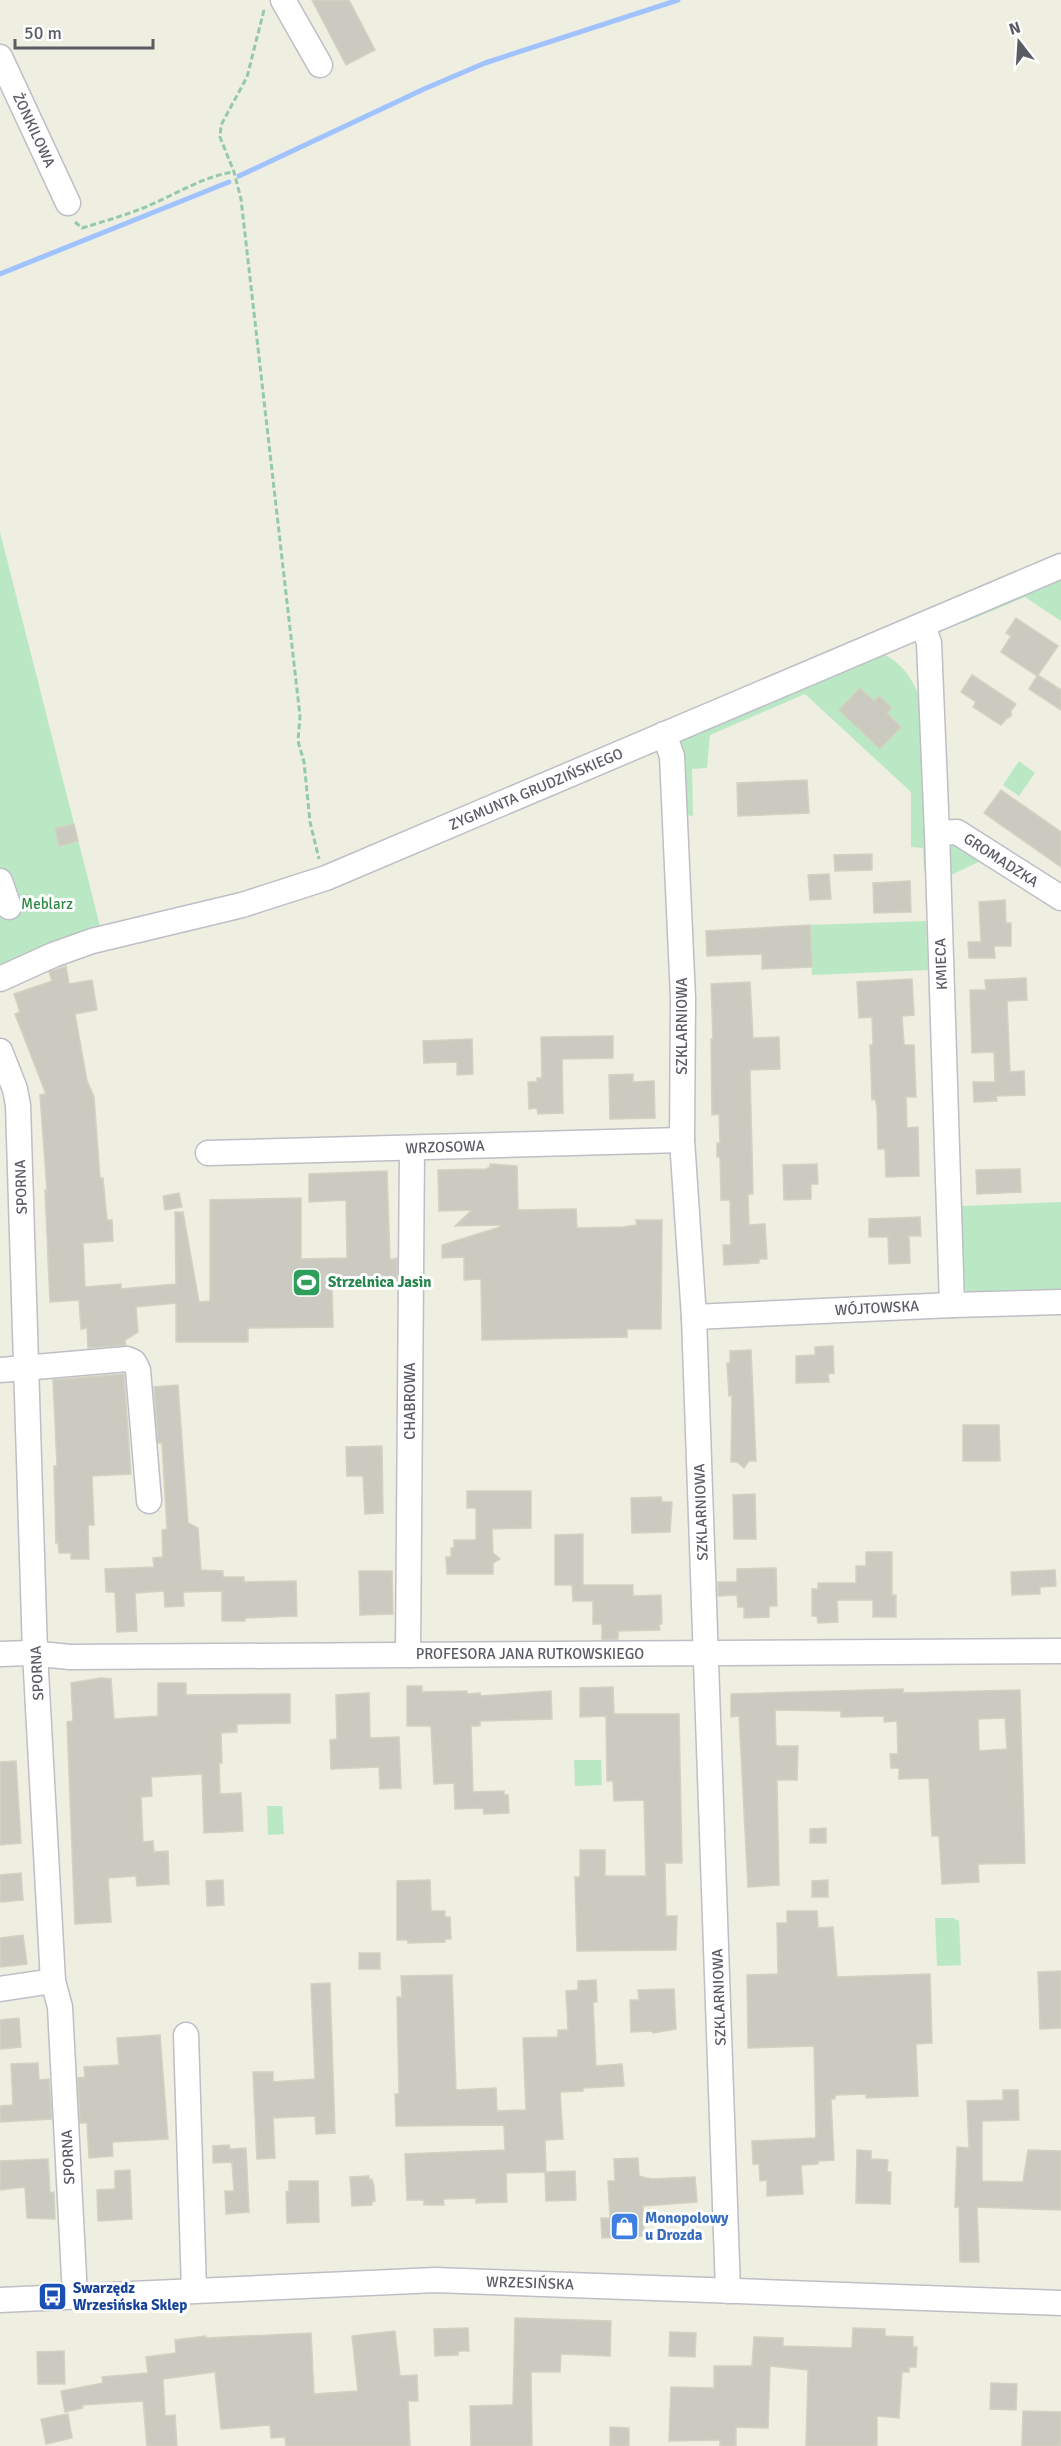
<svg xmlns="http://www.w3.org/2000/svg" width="1061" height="2446" font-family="Signika,sans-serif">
<rect width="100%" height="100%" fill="#eeeee1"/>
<!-- green -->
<g fill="#bbe8c4">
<path d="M0,532L102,934L0,972Z"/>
<path d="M1061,564V621L1025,597L963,623L966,606Z"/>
<path d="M878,651C902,663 911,675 920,699L931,870L924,871L923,848L911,847V792L805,694L710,735L707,768L692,769L693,816L686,815L679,736Z"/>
<path d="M1019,761L1035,773L1019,796L1003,785Z"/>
<path d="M943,817L985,859L949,876Z"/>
<path d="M926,921L928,970L812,975L810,925Z"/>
<path d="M1061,1202V1292H997L974,1294L968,1293L961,1283L960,1262L963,1245L959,1209L961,1206Z"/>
<path d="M574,1760H601L602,1785L575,1786Z"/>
<path d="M267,1806H282L284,1834L268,1835Z"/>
<path d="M935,1918H953L959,1921L961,1965L937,1966Z"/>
</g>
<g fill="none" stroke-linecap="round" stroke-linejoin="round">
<!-- stream -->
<g stroke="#a0c3ff" stroke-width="5">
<path d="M239,176L424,89L485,63L678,0"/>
<path d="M0,274L229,182"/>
</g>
</g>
<!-- building -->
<g fill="#cbcac0" stroke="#d3d1bf" stroke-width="1.5" fill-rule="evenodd">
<path d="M312,0H349L375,50L346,65Z"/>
<path d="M1016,618L1058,646L1038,675L1061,690V710L1029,689L1037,676L1001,652L1011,636L1006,633Z"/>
<path d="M972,675L1016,704L1011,711V716L1006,719L1001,725L973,707L976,702L961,692Z"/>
<path d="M860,688L874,701L879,696L892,708L887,713L901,727L880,749L839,710Z"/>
<path d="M807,780L809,813L738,816L737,783Z"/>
<path d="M1001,790L1061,832V867L984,813Z"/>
<path d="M74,824L78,841L59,846L55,828Z"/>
<path d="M872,854V870L835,871L834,855Z"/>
<path d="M829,874L831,899L810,900L808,875Z"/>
<path d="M910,881L911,912L874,913L873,883Z"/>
<path d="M1005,900L1006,923H1011V946H994L995,958H969L968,942H981L979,902Z"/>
<path d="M810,925L812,967L762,969V954L707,956L706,931Z"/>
<path d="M66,966L69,984L92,980L97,1010L75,1014L87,1081L94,1097L100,1178H103L107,1220H112L113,1241L83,1243L85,1287L121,1284V1289L176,1284L175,1212H183L199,1302L210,1301V1200L301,1198V1259L347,1258L346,1200L309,1202V1174L387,1171L390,1260L397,1258V1283L332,1284L333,1327L248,1328V1342H176V1303L136,1307L138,1332L125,1340L126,1345L88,1348L87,1328L81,1329L79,1300L50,1302L45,1190H47L40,1095L46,1094L15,1014L20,1012L14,994L52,981L49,972Z"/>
<path d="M1026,978L1027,1000L1007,1001L1010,1072L1024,1071L1025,1095L996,1096L997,1101L974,1102L973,1082H995L994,1052L972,1053L970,990H986L985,980Z"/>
<path d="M912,979L914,1015L902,1016L904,1045H914L916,1097H906L907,1128L918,1127L919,1176L886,1177L885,1149H878L877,1107L875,1099L872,1100L870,1045H873L872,1017L859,1018L857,982Z"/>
<path d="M750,982L753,1038L779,1037L780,1069L750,1070L753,1194H748L749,1225L765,1224L767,1259H759V1263L724,1265L723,1245H731L730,1200H721L720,1157H717V1143H720L719,1114L712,1115L711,1039H713L711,984Z"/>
<path d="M613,1036V1058L562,1059L563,1113L538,1114L537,1108L529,1109L528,1082H537V1078H542L541,1037Z"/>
<path d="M472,1039L473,1074L457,1075V1062L424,1063L423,1041Z"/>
<path d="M633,1074V1082L654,1081L655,1118L610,1119L609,1075Z"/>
<path d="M490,1164L517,1166L518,1210L576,1209L577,1228L623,1227L637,1225L636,1220H662L661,1329H627V1337L482,1340L481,1279L464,1280V1257L442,1258V1245L500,1227V1225L455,1226L472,1210L439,1211L438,1170L486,1169L490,1167Z"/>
<path d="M817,1164L818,1184H811V1199L784,1200L783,1165Z"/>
<path d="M1020,1169L1021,1192L977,1194L976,1170Z"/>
<path d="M179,1193L182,1207L165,1210L163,1196Z"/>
<path d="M920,1217L921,1236H909L910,1263L889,1264L888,1237H869V1219Z"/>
<path d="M833,1346L834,1373L828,1374L829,1382L796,1383V1356L815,1355V1347Z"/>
<path d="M751,1350L756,1461H749L744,1468L737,1462H731L732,1395L729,1396L727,1363H730V1351Z"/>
<path d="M124,1374L131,1474L92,1476L94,1525H88L89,1559H71V1553H59L58,1543H56L54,1466H57L53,1380Z"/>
<path d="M178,1385L188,1523L198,1528L201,1570L223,1571V1577H244V1582L296,1581L297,1616L245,1618V1621H222V1591L183,1592L184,1606L165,1607L164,1591L135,1593L137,1631L117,1632L115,1592H106L105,1569L154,1567L153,1558L163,1557L162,1530L167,1529L162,1443H158L154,1387Z"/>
<path d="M963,1425H999L1000,1461H963Z"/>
<path d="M382,1446L383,1513L365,1514L363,1476H347L346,1447Z"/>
<path d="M467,1491H531V1528L492,1529L493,1553L500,1559L493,1563V1574H447L446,1557H451V1548H454V1540H476V1508H467Z"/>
<path d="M755,1494L756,1539H734L733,1495Z"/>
<path d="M661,1497L662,1502H672L670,1532L632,1533L631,1498Z"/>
<path d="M583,1534V1585H633V1596L661,1595L662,1624H659L660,1630L618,1631V1639L602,1640V1624H593V1601H573L572,1585H576H555V1535Z"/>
<path d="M866,1552H892V1595H896V1617H873V1600H837L838,1622L818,1623L817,1616H812V1589H818V1583H856V1566H866Z"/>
<path d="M776,1568L777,1606H769V1617L744,1618V1607H738L737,1595L718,1596V1582H737V1569Z"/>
<path d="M1055,1570L1056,1586L1040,1587V1594L1012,1595L1011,1572Z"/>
<path d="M359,1571H392L393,1614L360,1615Z"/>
<path d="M101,1678L111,1679L114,1719L158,1716V1683H186V1695L290,1694V1723L237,1724V1732L221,1733L222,1763H219L220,1794L241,1793L243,1831L204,1833L202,1774L151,1777L152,1796L141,1797L143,1842L153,1841L154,1852L168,1851L169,1884L137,1886L136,1876L108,1878L111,1922L75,1924L67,1722L73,1721L71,1683Z"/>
<path d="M407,1686H422V1692L467,1691V1694L480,1693V1696L551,1691L552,1719L480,1721V1726H471L473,1792L504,1791V1795H508L509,1813L484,1814L483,1808L455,1809L454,1783L434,1784L431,1726H407Z"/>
<path d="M613,1687L614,1714H679L682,1863H665L666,1916H677L676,1950L577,1951L575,1877H580V1850H605V1876H646L644,1800L614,1801L613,1781H607L606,1716L580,1717V1688Z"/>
<path d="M903,1689V1693L1020,1690L1025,1863L978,1864L979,1882L942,1884L939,1836H932L929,1778L899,1779V1768H891L890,1754H898L897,1721L884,1722V1716L841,1717V1711L775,1710L776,1746H798L797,1780H777L779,1885L748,1887L739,1716L731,1717V1694ZM1005,1718L1007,1749L979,1751L978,1719Z"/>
<path d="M369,1693L370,1738L399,1737L401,1788L380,1789L379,1767L331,1769L330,1740L337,1739L336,1695Z"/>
<path d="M16,1761L21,1843L0,1845V1762Z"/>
<path d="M826,1828V1843H810V1829Z"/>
<path d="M21,1873L23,1900L0,1902V1875Z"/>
<path d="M223,1880L224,1905L207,1906L206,1881Z"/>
<path d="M430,1880L431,1911H445V1917H450L451,1939H445V1942L408,1943V1940H397V1881Z"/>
<path d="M828,1880V1897H812V1881Z"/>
<path d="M787,1911H817L818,1928L833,1927L837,1977L930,1974L932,2043L916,2044L918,2096L866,2098V2094L835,2095V2099H831L834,2160L818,2161V2164L801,2165L803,2194L767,2196V2180L760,2181L759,2164H753L752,2141L816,2138L814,2046L748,2048L747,1975L778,1974L777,1923H787Z"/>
<path d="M23,1935L27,1964L0,1967V1938Z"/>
<rect x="359" y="1953" width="21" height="16"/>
<path d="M1061,1971V2028L1040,2029L1038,1972Z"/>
<path d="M452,1975L456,2090L496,2088L497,2111L526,2110L523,2038L558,2037V2030H568L566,1991L578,1990V1981L596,1980L597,2002H593L596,2066L622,2064L624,2086L583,2088V2091L560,2092L563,2139L545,2140L546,2172L506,2173L507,2202L476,2203V2198L443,2199L444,2205H424V2200H407L405,2154L505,2150L504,2125L396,2126L395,2094H399L397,1997H402L401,1976Z"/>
<path d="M330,1983L335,2133L316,2134L315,2116L273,2118L275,2158L257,2159L253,2072H273V2082L315,2079L311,1984Z"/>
<path d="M674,1989L676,2029L653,2033L652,2031L631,2032L630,2000H639L638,1990Z"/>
<path d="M19,2018L21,2047L0,2049V2020Z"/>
<path d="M160,2035L168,2139L112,2142L113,2156L89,2158L87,2123H80L78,2078L85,2077L84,2067L119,2065L117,2038Z"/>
<path d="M38,2063L39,2080L49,2079L52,2119L0,2122V2106L13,2105L11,2064Z"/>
<path d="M1003,2090H1018L1019,2120L982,2121V2181L1023,2182L1028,2150L1061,2151V2210L977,2207L979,2262H960L959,2207H955L957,2147L969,2148L967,2101L1003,2100Z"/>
<path d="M229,2145L230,2149L246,2148L249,2212L226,2214L225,2191H234L232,2162L213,2163V2146Z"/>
<path d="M857,2150L871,2151V2159L888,2160L887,2172H891L890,2204L856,2203Z"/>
<path d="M638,2158L639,2176L651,2179L695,2177L697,2202L643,2206L644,2236L602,2238L601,2218H610L608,2181H615L614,2159Z"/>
<path d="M48,2159L50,2193L54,2192L55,2219L27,2218L25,2187L0,2190V2161Z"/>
<path d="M130,2170L132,2219L98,2221L97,2190L115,2189V2171Z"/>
<path d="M575,2171L576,2200L546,2201L545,2172Z"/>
<path d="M369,2176V2180L372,2179L374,2187L375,2201L372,2202V2205L352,2206L350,2177Z"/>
<path d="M289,2181H318L319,2222L287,2223L286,2192L289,2191Z"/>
<path d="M515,2318L611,2321L610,2356L561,2354L560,2372H531L532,2446H471L470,2406L513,2405Z"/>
<path d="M468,2328L469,2351H458V2355L435,2356L434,2329Z"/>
<path d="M853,2328L885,2329V2336L913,2337V2347H917L916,2367H909V2372H902L899,2418L877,2416V2446H806L808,2370L770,2366L768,2428L736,2427V2446H720V2440L669,2441L671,2387L714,2388V2366H752L754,2337L783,2338V2346L852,2348Z"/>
<path d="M395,2331L400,2376L417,2375L418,2401H408L410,2446H286L285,2437L271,2438L270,2425L221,2429L215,2372L163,2379L165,2416L175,2415L177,2446H147L143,2401L82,2405L83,2408L65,2412L61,2391L103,2383L102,2377L148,2373L146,2357L176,2353L175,2340L206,2336V2338L311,2333L314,2394L358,2391L352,2336Z"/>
<path d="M670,2332L696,2333L695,2357L669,2356Z"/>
<path d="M64,2351L65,2384H38L37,2352Z"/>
<path d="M991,2383L1017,2384L1016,2410L990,2409Z"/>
<path d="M1023,2411L1061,2412V2446H1022Z"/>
<path d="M68,2414L72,2438L46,2444L41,2419Z"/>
<path d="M610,2427L629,2428V2446H610Z"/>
</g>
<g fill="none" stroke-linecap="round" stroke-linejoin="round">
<defs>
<g id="minor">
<path d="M283,0L320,65"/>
<path d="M0,57L68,203"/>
<path d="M923,625L929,643L937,833L952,1305"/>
<path d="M664,734L672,756L683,998L682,1140L694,1317L728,2291"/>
<path d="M937,833L957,832L1061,898"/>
<path d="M0,881L9,907"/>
<path d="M0,979L53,955L92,941L242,905L326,878L1061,566"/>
<path d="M0,1051L15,1089L18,1105L35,1653L53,1981L60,2007L75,2296"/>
<path d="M208,1153L682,1140"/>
<path d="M694,1317L952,1305L1061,1302"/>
<path d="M0,1370L127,1359L134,1362L138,1370L149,1501"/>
<path d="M0,1654L30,1653L70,1657L1061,1651"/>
<path d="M408,1655L412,1148"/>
<path d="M0,1989L53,1981"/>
<path d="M186,2035L194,2290"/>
<path d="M0,2300L435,2280L1061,2303"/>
</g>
</defs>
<!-- minor casing -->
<use href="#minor" stroke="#bebfc6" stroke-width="27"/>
<!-- path -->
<g stroke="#94c9ae" stroke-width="3" stroke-dasharray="6 3" stroke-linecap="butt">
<path d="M264,10L247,77L221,125L220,137L234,172L241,199L300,716L298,741L304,762L310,822L319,859"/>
<path d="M75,222L82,228C102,222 123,216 143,208C173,196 203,176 234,172"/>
</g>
<!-- minor -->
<use href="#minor" stroke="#fff" stroke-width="24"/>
</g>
<!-- icons -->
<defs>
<symbol id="stadium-square" viewBox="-11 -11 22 22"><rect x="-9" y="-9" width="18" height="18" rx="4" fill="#2e9e5b" stroke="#fff"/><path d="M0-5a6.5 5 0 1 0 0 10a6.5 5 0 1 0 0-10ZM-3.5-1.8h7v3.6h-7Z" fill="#fff"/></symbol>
<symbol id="shop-square" viewBox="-11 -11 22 22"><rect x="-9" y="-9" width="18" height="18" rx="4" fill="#3f7fe0" stroke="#fff"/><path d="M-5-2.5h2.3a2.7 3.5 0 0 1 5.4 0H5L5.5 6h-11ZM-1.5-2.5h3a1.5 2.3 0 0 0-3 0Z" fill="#fff"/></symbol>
<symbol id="bus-square" viewBox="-11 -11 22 22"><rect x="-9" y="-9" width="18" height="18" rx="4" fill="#1a4fb4" stroke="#fff"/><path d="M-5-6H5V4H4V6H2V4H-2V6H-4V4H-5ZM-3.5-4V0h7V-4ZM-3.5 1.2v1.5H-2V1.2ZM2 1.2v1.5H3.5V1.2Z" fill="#fff"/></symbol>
</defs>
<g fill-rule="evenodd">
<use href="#stadium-square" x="290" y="1266" width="33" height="33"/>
<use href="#shop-square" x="608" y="2210" width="33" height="33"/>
<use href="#bus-square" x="36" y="2280" width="33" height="33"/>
</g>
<g text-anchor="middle" stroke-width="6" stroke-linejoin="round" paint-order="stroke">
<!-- street labels -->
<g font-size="15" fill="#5a5c64" stroke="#fff">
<text transform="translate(34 130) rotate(65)" y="5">ŻONKILOWA</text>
<text transform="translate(536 789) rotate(-23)" y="5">ZYGMUNTA GRUDZIŃSKIEGO</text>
<text transform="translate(1001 860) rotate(33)" y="5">GROMADZKA</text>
<text transform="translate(941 964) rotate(-92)" y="5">KMIECA</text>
<text transform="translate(682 1026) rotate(-90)" y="5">SZKLARNIOWA</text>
<text transform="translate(445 1147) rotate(-2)" y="5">WRZOSOWA</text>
<text transform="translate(21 1187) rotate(-92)" y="5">SPORNA</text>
<text transform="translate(877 1308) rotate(-3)" y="5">WÓJTOWSKA</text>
<text transform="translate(410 1401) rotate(-90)" y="5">CHABROWA</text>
<text transform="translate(701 1512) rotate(-92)" y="5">SZKLARNIOWA</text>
<text x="530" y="1659">PROFESORA JANA RUTKOWSKIEGO</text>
<text transform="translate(37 1673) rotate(-93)" y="5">SPORNA</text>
<text transform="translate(719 1997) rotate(-92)" y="5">SZKLARNIOWA</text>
<text transform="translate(68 2157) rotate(-93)" y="5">SPORNA</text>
<text transform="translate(530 2283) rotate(2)" y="5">WRZESIŃSKA</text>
</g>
<!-- park labels -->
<g font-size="15" fill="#2e8744" stroke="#fff">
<text x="47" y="909">Meblarz</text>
</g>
<!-- leisure labels -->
<g font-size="15" font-weight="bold" fill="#27864d" stroke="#fff" text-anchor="start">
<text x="328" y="1287">Strzelnica Jasin</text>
</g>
<!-- shop labels -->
<g font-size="15" font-weight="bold" fill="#366cbe" stroke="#fff" text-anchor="start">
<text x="645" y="2223">Monopolowy<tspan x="645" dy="17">u Drozda</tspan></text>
</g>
<!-- transit labels -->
<g font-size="15" font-weight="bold" fill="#164399" stroke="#fff" text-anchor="start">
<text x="73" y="2293">Swarzędz<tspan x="73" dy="17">Wrzesińska Sklep</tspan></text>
</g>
</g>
<!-- north arrow -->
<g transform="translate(1019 42) rotate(343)" stroke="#ffffff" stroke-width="4.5" paint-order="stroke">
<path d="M0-4.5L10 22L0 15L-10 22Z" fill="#5a5c64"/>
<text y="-9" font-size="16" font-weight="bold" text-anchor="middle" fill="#5a5c64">N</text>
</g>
<!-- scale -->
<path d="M15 39v9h138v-9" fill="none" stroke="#5a5c64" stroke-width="3"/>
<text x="24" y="39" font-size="18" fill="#5a5c64" stroke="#ffffff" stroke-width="4.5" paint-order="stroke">50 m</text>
</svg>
